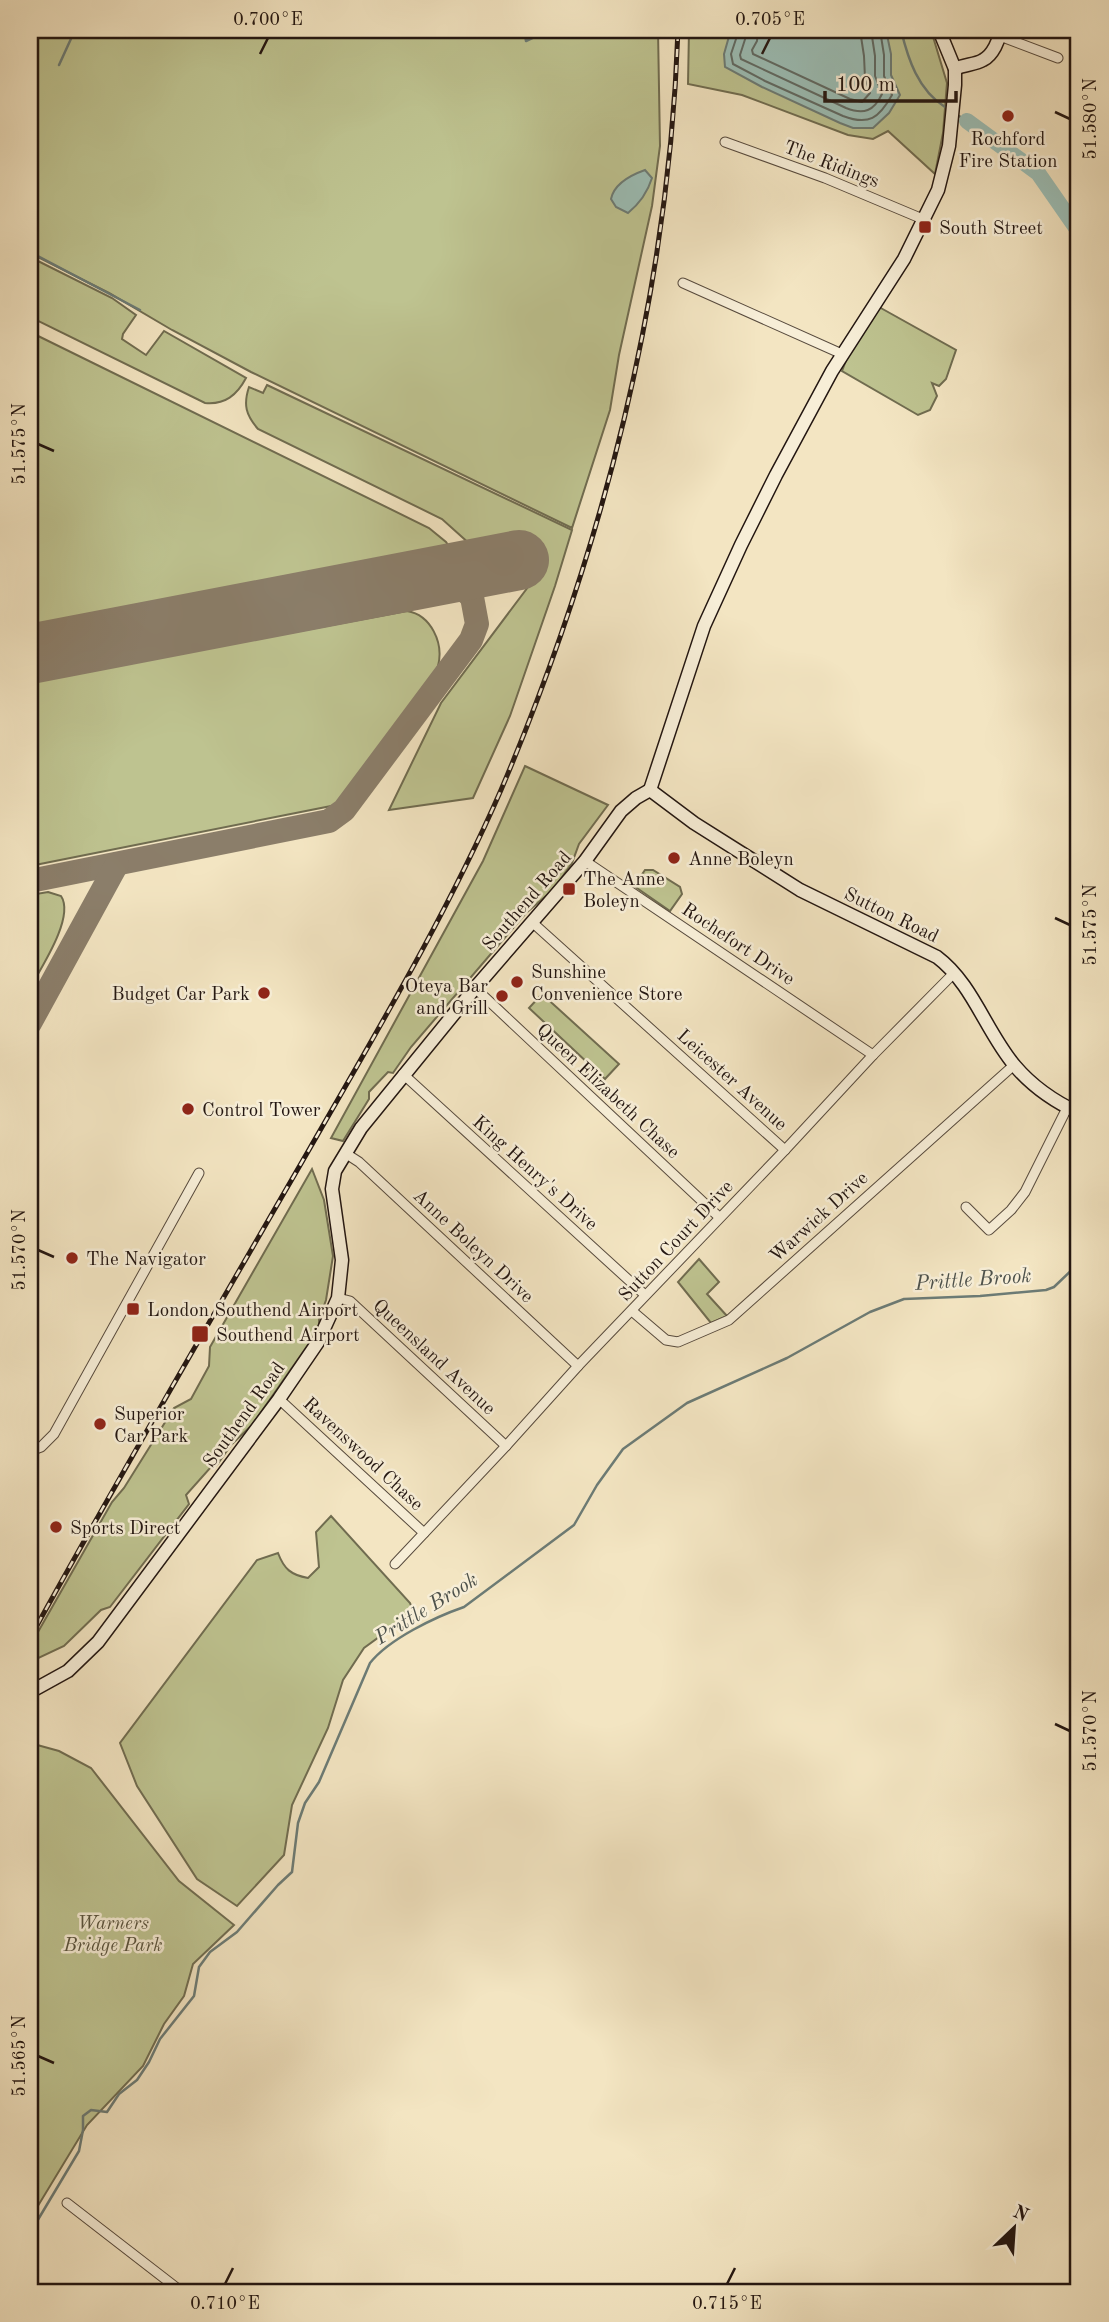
<svg xmlns="http://www.w3.org/2000/svg" width="1109" height="2322" font-family="'Old Standard TT',serif">
<rect width="100%" height="100%" fill="#f3e5c2"/>
<filter id="stains"><feTurbulence type="fractalNoise" baseFrequency=".00286" numOctaves="4"/><feColorMatrix values="0 0 0 0 .2 0 0 0 0 .09 0 0 0 0 .02 0 0 0 .5 -.17"/></filter>
<radialGradient id="worn" r=".72"><stop offset=".6" stop-color="#630" stop-opacity="0"/><stop offset="1" stop-color="#630" stop-opacity=".3"/></radialGradient>
<!-- green -->
<g fill="#bec390" stroke="#706c50" stroke-width="2">
<path d="M30,30H658L660,146L652,206L619,355L610,410L572,528L251,372L172,330L109,293L30,253Z"/>
<path d="M689,30H931L947,83L943,133L935,174L888,131L873,139L848,135L742,95L688,84Z"/>
<path d="M30,257L112,298L136,315L123,334L122,339L146,355L164,331L246,378C237,395 225,405 205,403L30,317Z"/>
<path d="M879,307L956,350L946,379L939,386L932,383L937,396L930,410L918,415L842,371L847,358Z"/>
<path d="M30,332L429,528L446,542L452,551L30,633Z"/>
<path d="M267,385L572,530L555,586L510,716L473,798L389,810L441,703L528,587L519,540L494,537L471,545L442,519L258,429C246,415 243,405 249,387L263,393Z"/>
<path d="M407,611C431,615 444,643 438,666C432,686 415,704 403,720C382,748 362,776 341,804L30,866V681Z"/>
<path d="M525,766L608,805L579,844L572,863L553,890L526,913L411,1047L393,1073L388,1072L369,1092V1099L343,1141L331,1138L483,861Z"/>
<path d="M645,870H653L680,887L682,894L670,911L634,886Z"/>
<path d="M48,892L61,896C75,917 41,968 30,988V895Z"/>
<path d="M542,994L619,1064L605,1079L529,1008Z"/>
<path d="M312,1169L324,1200L333,1256L326,1300L319,1320V1329L252,1425L231,1445L217,1465L210,1468L186,1495L189,1504L110,1607L101,1610L64,1646L30,1662V1646L112,1502L124,1488L174,1408L191,1399L209,1366L210,1347Z"/>
<path d="M699,1259L719,1282L707,1294L727,1316L711,1323L678,1282Z"/>
<path d="M331,1516L410,1603L417,1620L386,1632L364,1648L343,1680L328,1728L292,1805L284,1855L237,1906L197,1879L137,1786L120,1743L257,1560L278,1553C284,1569 291,1575 308,1578L319,1567L316,1532Z"/>
<path d="M30,1743L59,1751L91,1768L179,1881L234,1925L193,1964L184,1996L164,2024L143,2066L87,2125L30,2219Z"/>
</g>
<!-- water -->
<g fill="#9cbfb7" stroke="#6c7b75" stroke-width="2">
<path d="M747,30H886L891,54V75L900,95L889,113L873,128H853L840,123L762,87L725,67L724,54L730,33Z"/>
<path d="M645,170L652,178C648,191 639,204 628,213L616,207L611,199C614,184 631,175 645,170Z"/>
</g>
<g fill="none" stroke-linecap="round" stroke-linejoin="round">
<!-- shore -->
<g stroke="#606a64" stroke-width="2">
<path d="M739,30L731,54L733,64L765,81L843,116C869,126 879,118 892,95L884,76V55L880,30"/>
<path d="M748,30L740,55L741,59L846,108C864,115 874,111 882,94L875,76V56L871,30"/>
<path d="M758,30L757,41L752,50L753,54L850,99L862,102L870,93L865,78L864,56L860,30"/>
</g>
<!-- stream -->
<g stroke="#6c7b75" stroke-width="2.5">
<path d="M201,30L219,33L226,30"/>
<path d="M524,30L526,41L549,30"/>
<path d="M901,30C908,59 918,90 945,107"/>
<path d="M59,65L75,30"/>
<path d="M959,116L967,121"/>
<path d="M30,252L140,310"/>
<path d="M30,2233L79,2151L83,2130V2116L91,2110L107,2112L119,2094L137,2080L149,2062L160,2039L194,1996L199,1967L210,1952L237,1932L278,1885L292,1872L298,1823L305,1803L319,1782L370,1663C389,1639 435,1617 464,1607L574,1525L597,1485L623,1449L687,1403L787,1358L870,1312L904,1299L980,1296L1046,1290L1054,1287L1079,1263"/>
</g>
<!-- river -->
<path stroke="#9cbfb7" stroke-width="16" d="M967,121L1038,173L1079,232"/>
<!-- taxiway -->
<g stroke="#8b7e6a" stroke-width="24">
<path d="M30,881L329,821L344,810L471,640L477,624L472,597L461,587L449,581L426,578"/>
<path d="M30,1023L117,864"/>
</g>
<!-- runway -->
<path stroke="#8b7e6a" stroke-width="60" d="M30,654L519,560"/>
<defs>
<g id="street">
<path d="M1000,36L1058,58"/>
<path d="M725,142L825,178L925,220"/>
<path d="M683,283L842,354"/>
<path d="M585,861L873,1055"/>
<path d="M533,923L785,1150"/>
<path d="M475,988L719,1217"/>
<path d="M403,1074L645,1295"/>
<path d="M345,1153L359,1162L578,1366"/>
<path d="M966,1207L989,1230L1011,1210L1025,1192L1067,1108"/>
<path d="M338,1298L350,1301L506,1446"/>
<path d="M632,1311L666,1340L678,1342L729,1320L1014,1065"/>
<path d="M279,1399L424,1533"/>
<path d="M30,1451L41,1447L54,1434L199,1173"/>
<path d="M395,1564L506,1446L578,1366L785,1150L873,1055L954,973"/>
<path d="M67,2203L182,2292"/>
</g>
<g id="secondary">
<path d="M955,69C964,64 975,65 983,60C993,55 999,40 1001,30"/>
<path d="M650,790L704,626L741,545L776,475L832,371L904,259L938,190L949,146L955,85V69L939,30"/>
<path d="M650,790L694,823L800,890L937,957C973,984 986,1032 1015,1066C1032,1086 1055,1102 1079,1113"/>
<path d="M30,1692L68,1671L98,1642L279,1399L318,1342L338,1298L342,1260L332,1189L335,1171L361,1128L475,988L585,861L621,811L636,798L650,790"/>
</g>
</defs>
<!-- street casing -->
<use href="#street" stroke="#574a3d" stroke-width="11"/>
<!-- secondary casing -->
<use href="#secondary" stroke="#231611" stroke-width="15"/>
<!-- street -->
<use href="#street" stroke="#f7eed7" stroke-width="9"/>
<!-- secondary -->
<use href="#secondary" stroke="#f7eed7" stroke-width="12"/>
<defs>
<path id="rail" d="M30,1638C121,1473 216,1311 310,1148C377,1031 447,914 501,790C603,550 669,291 678,30"/>
</defs>
<!-- rail casing -->
<use href="#rail" stroke="#231611" stroke-width="5"/>
<!-- rail -->
<use href="#rail" stroke="#f7eed7" stroke-width="2.5" stroke-dasharray="8" stroke-linecap="butt"/>
</g>
<!-- ticks -->
<path fill="none" stroke="#231611" stroke-width="2.5" d="M260,54L268,38M762,54L770,38M1055,112L1070,119M38,444L54,451M1055,918L1070,925M38,1250L54,1257M1055,1724L1070,1731M38,2056L54,2063M225,2284L233,2268M727,2284L735,2268"/>
<!-- markers -->
<g fill="#8f2418" stroke="#f7eed7" stroke-width="2.5">
<circle cx="1008" cy="116" r="7"/>
<rect x="918" y="220" width="14" height="14" rx="3.5"/>
<circle cx="674" cy="858" r="7"/>
<rect x="562" y="882" width="14" height="14" rx="3.5"/>
<circle cx="517" cy="982" r="7"/>
<circle cx="264" cy="993" r="7"/>
<circle cx="502" cy="996" r="7"/>
<circle cx="188" cy="1109" r="7"/>
<circle cx="72" cy="1258" r="7"/>
<rect x="126" y="1302" width="14" height="14" rx="3.5"/>
<rect x="191" y="1325" width="18" height="18" rx="3.5"/>
<circle cx="100" cy="1424" r="7"/>
<circle cx="56" cy="1527" r="7"/>
</g>
<g text-anchor="middle" stroke-width="5" stroke-linejoin="round" paint-order="stroke">
<!-- poi labels -->
<g font-size="19" fill="#231611" stroke="#f7eed7" text-anchor="start">
<text x="1008" y="145" text-anchor="middle">Rochford<tspan x="1008" dy="22">Fire Station</tspan></text>
<text x="939" y="234">South Street</text>
<text x="688" y="865">Anne Boleyn</text>
<text x="583" y="885">The Anne<tspan x="583" dy="22">Boleyn</tspan></text>
<text x="531" y="978">Sunshine<tspan x="531" dy="22">Convenience Store</tspan></text>
<text x="488" y="992" text-anchor="end">Oteya Bar<tspan x="488" dy="22">and Grill</tspan></text>
<text x="250" y="1000" text-anchor="end">Budget Car Park</text>
<text x="202" y="1116">Control Tower</text>
<text x="86" y="1265">The Navigator</text>
<text x="147" y="1316">London Southend Airport</text>
<text x="216" y="1341">Southend Airport</text>
<text x="114" y="1420">Superior<tspan x="114" dy="22">Car Park</tspan></text>
<text x="70" y="1534">Sports Direct</text>
</g>
<!-- street labels -->
<g font-size="19" fill="#231611" stroke="#f7eed7">
<text transform="translate(832 163) rotate(21)" y="7">The Ridings</text>
<text transform="translate(526 900) rotate(-49)" y="7">Southend Road</text>
<text transform="translate(892 914) rotate(26)" y="7">Sutton Road</text>
<text transform="translate(739 943) rotate(34)" y="7">Rochefort Drive</text>
<text transform="translate(733 1079) rotate(42)" y="7">Leicester Avenue</text>
<text transform="translate(609 1090) rotate(43)" y="7">Queen Elizabeth Chase</text>
<text transform="translate(536 1172) rotate(42)" y="7">King Henry's Drive</text>
<text transform="translate(818 1216) rotate(-42)" y="7">Warwick Drive</text>
<text transform="translate(675 1240) rotate(-47)" y="7">Sutton Court Drive</text>
<text transform="translate(474 1245) rotate(43)" y="7">Anne Boleyn Drive</text>
<text transform="translate(435 1356) rotate(43)" y="7">Queensland Avenue</text>
<text transform="translate(243 1414) rotate(-54)" y="7">Southend Road</text>
<text transform="translate(364 1453) rotate(43)" y="7">Ravenswood Chase</text>
</g>
<!-- park labels -->
<g font-size="19" font-style="italic" fill="#59533d" stroke="#f7eed7">
<text x="113" y="1929">Warners<tspan x="113" dy="22">Bridge Park</tspan></text>
</g>
<!-- water labels -->
<g font-size="21" font-style="italic" fill="#4d514b" stroke="#f7eed7">
<text transform="translate(973 1279) rotate(-4)" y="7">Prittle Brook</text>
<text transform="translate(426 1608) rotate(-32)" y="7">Prittle Brook</text>
</g>
</g>
<!-- margin -->
<rect width="1109" height="2322" fill="none" stroke="#f3e5c2" stroke-width="77"/>
<!-- north arrow -->
<g transform="translate(1014 2228) rotate(25)" stroke="#f7eed7" stroke-width="5" paint-order="stroke">
<path d="M0-5L12 26L0 18L-12 26Z" fill="#231611"/>
<text y="-10" font-size="19" font-weight="bold" text-anchor="middle" fill="#231611">N</text>
</g>
<!-- scale -->
<path d="M825 91v10h131v-10" fill="none" stroke="#231611" stroke-width="3.5"/>
<text x="836" y="91" font-size="21" fill="#231611" stroke="#f7eed7" stroke-width="5" paint-order="stroke">100 m</text>
<rect x="38" y="38" width="1032" height="2246" fill="none" stroke="#231611" stroke-width="2.5"/>
<g font-size="18" text-anchor="middle" fill="#231611">
<text x="268" y="25">0.700°E</text>
<text x="770" y="25">0.705°E</text>
<text transform="translate(1090 119) rotate(-90)" y="6">51.580°N</text>
<text transform="translate(19 444) rotate(-90)" y="6">51.575°N</text>
<text transform="translate(1090 925) rotate(-90)" y="6">51.575°N</text>
<text transform="translate(19 1250) rotate(-90)" y="6">51.570°N</text>
<text transform="translate(1090 1731) rotate(-90)" y="6">51.570°N</text>
<text transform="translate(19 2056) rotate(-90)" y="6">51.565°N</text>
<text x="225" y="2309">0.710°E</text>
<text x="727" y="2309">0.715°E</text>
</g>
<rect width="100%" height="100%" filter="url(#stains)"/>
<rect width="100%" height="100%" fill="url(#worn)"/>
</svg>
